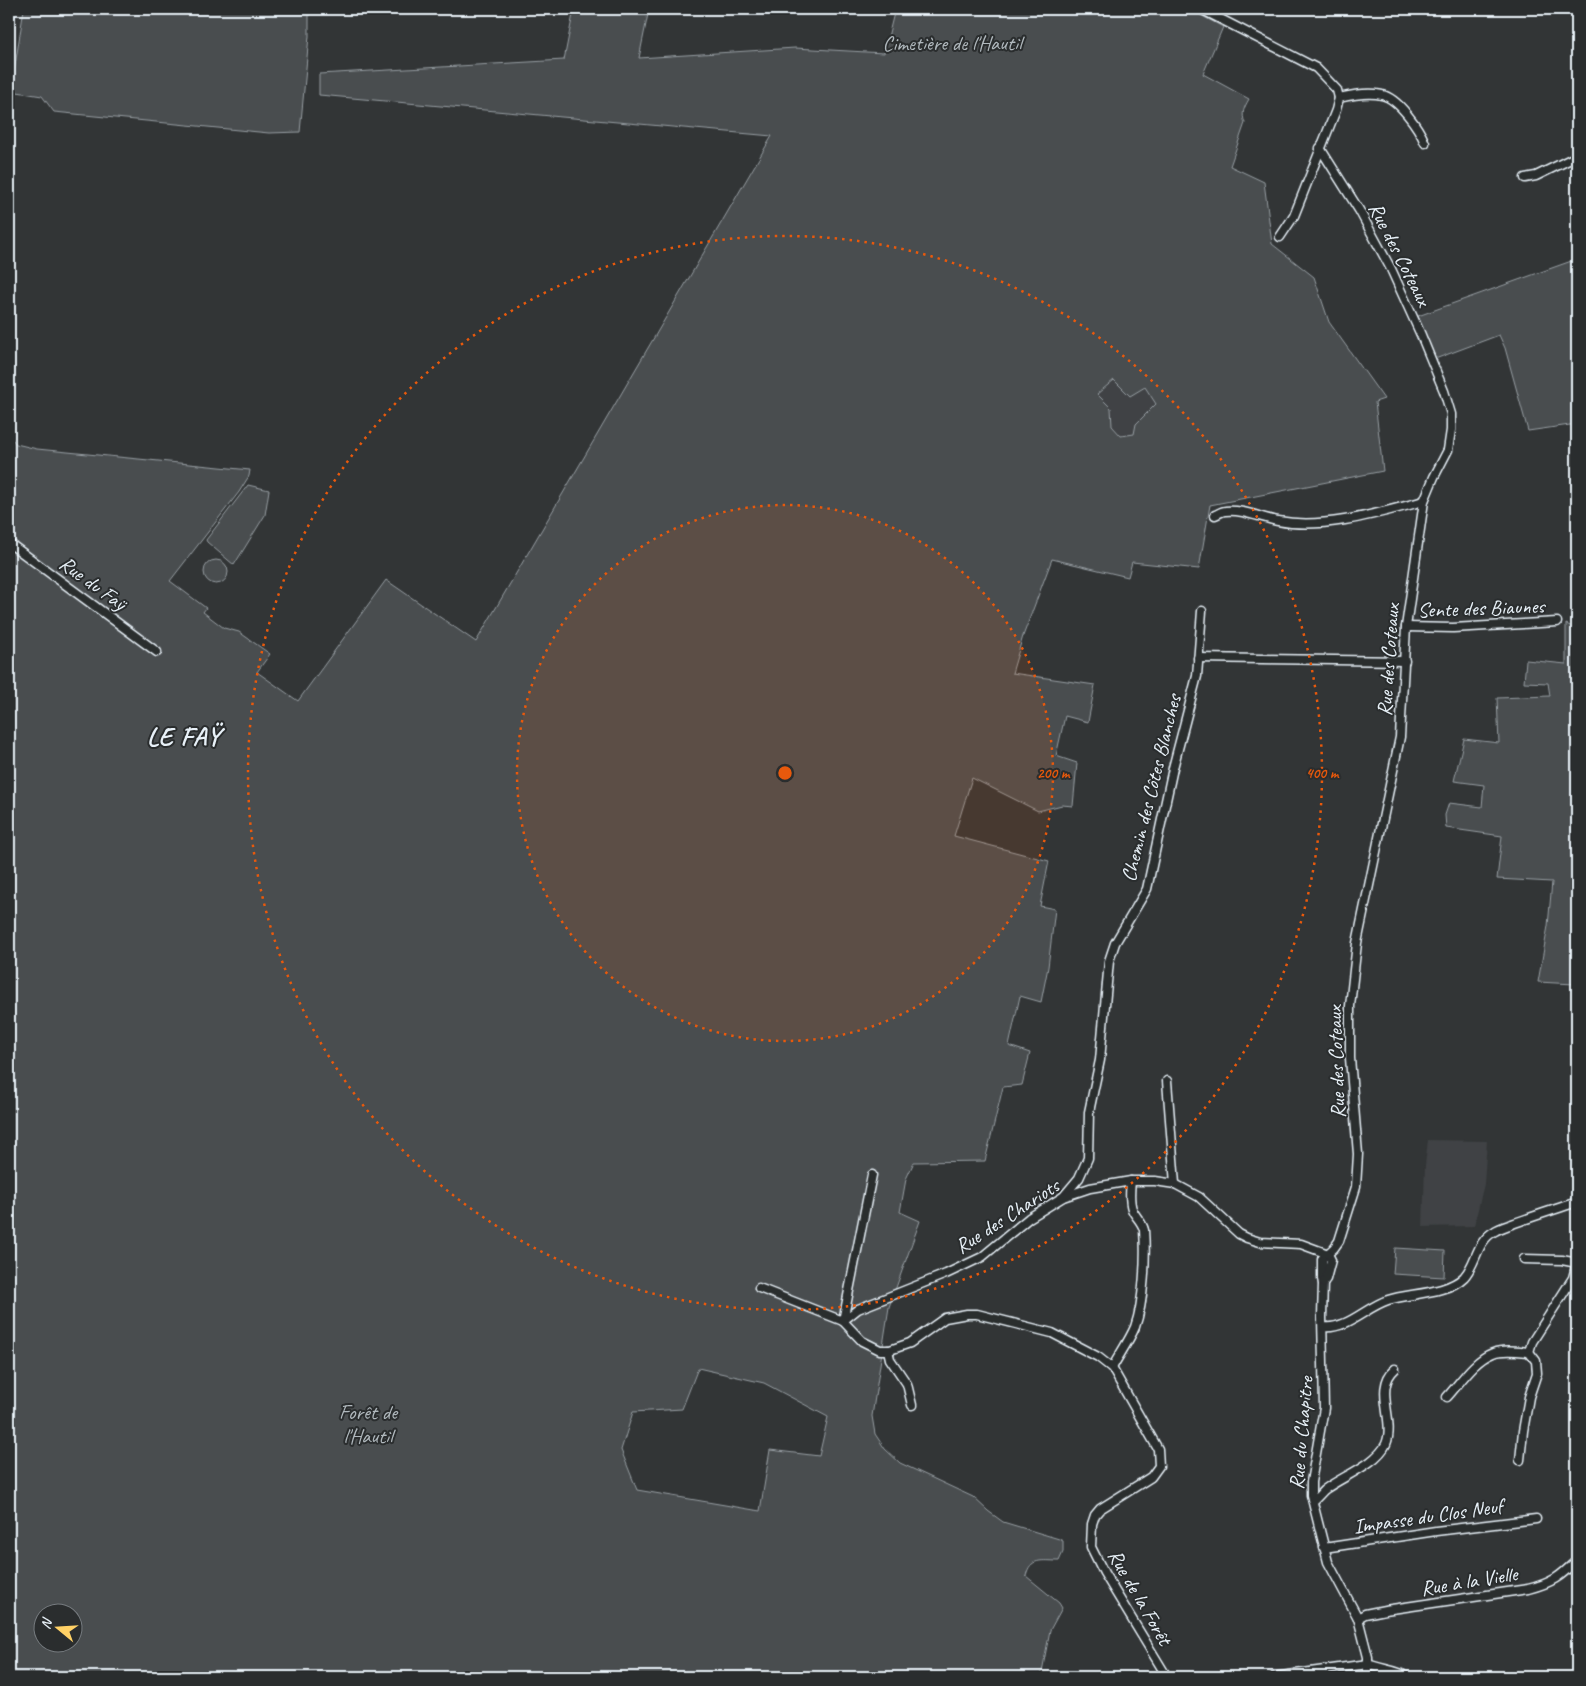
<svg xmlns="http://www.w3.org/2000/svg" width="1586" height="1686" font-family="Caveat,sans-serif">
<rect width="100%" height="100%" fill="#323536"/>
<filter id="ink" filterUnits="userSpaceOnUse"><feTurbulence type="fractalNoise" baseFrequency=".02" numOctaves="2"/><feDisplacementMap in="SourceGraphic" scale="10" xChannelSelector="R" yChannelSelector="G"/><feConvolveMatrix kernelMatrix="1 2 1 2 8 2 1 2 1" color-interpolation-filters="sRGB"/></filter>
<g filter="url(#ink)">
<!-- built -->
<g fill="#3f4244">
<path d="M1114,380L1145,387L1157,404L1137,424L1134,434L1121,436L1112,426L1111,408L1097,394Z"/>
<path d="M1428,1140L1487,1141L1484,1184L1474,1226L1423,1227L1425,1165Z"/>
</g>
<!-- green -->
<g fill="#494d4f" stroke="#989fa4" fill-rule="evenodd">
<path d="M24,9H309V36L300,132L269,133L54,112L42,96L17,92L9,95V72H14Z"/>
<path d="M574,9H649L639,58L795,48L884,53L895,9H1189L1223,27L1203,74L1249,99C1244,108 1241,113 1245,123L1230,166L1264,182L1272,244L1314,277L1329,322L1384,399L1375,402L1383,471L1210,505L1199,569L1132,562L1128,577L1052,559L1023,636L1012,673L1095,685L1088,722L1065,716L1056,756L1077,763L1073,806L1062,805L1038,811L972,778L954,836L1049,861L1040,906L1055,909L1048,967L1041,1002L1020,996L1009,1046L1030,1053L1022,1085L1003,1087L985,1161L914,1162L906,1179L900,1212L920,1221L889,1307L872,1416L875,1434L885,1449L900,1463L973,1497L988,1511L1003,1522L1059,1539L1063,1541V1552L1059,1561C1042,1561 1030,1557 1026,1576L1059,1603L1062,1608L1050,1630L1041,1677H9V435L16,444L37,449L250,470L249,476L239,492L170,581L206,608L203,612L224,628L239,632L270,654L257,672L298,701L386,580L476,642L772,136L319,95V74L564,60ZM1114,380L1130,396L1145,387L1156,404L1136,424L1134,434L1121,436L1112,426L1111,408L1097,394ZM698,1368L764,1383L828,1417L819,1456L770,1450L760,1511L637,1490L621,1450L633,1412L682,1409ZM42,1614H72V1644H42Z"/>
<path d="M1577,259V424L1528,431L1505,348L1499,335L1435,359L1418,316Z"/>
<path d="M248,485L269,490L265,515L234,565L207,542L206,540Z"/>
<circle cx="216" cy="572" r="12"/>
<path d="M1566,624L1577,629V983L1574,984L1538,982L1548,926L1552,882L1497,879L1502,836L1446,828L1445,815L1449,803L1482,807L1484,785L1454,781L1464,739L1499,743L1497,698L1550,696L1548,683L1524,682L1526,660L1566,664Z"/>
<path d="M1395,1248L1445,1251L1444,1277L1393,1274Z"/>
</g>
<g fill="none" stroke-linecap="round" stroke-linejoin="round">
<defs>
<g id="street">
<path d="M1201,9L1316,68L1337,90L1339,98"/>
<path d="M1339,98C1352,95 1368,92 1382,95C1398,98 1419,128 1425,143"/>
<path d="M1320,148L1359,210L1391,269L1421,335L1444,391L1451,414V430L1448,450L1434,477L1424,501L1406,627L1400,737L1357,943L1350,1006V1058L1358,1154L1356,1187L1339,1241L1334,1248L1322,1259V1279L1323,1283L1322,1317L1324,1408L1311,1482V1495L1328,1562L1358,1618L1368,1657V1677"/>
<path d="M1525,178L1536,176L1577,156"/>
<path d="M1280,237L1294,216L1336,110L1339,98"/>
<path d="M1215,515C1218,514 1222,511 1225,511C1243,509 1261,518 1278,521C1324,530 1379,513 1424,501"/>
<path d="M9,543L157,652"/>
<path d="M1406,627L1453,628L1557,622"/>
<path d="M1198,658L1405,661"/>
<path d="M1167,1081L1175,1184"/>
<path d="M1063,1197L1079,1178L1088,1158L1089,1112L1100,1060L1109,961L1115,943L1147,889L1173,768L1197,676L1202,611"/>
<path d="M1524,1259L1562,1260L1577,1263"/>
<path d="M1323,1283L1326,1279L1331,1260L1328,1254"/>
<path d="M759,1288L843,1321L862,1341L880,1350H890L910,1343L945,1318L967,1314H977L1052,1333L1098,1357L1112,1368L1158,1449L1159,1466L1151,1477L1100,1509L1095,1515L1092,1524L1091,1547L1104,1573L1167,1677"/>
<path d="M843,1321L858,1309L946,1274L982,1257L1029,1218L1063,1197L1090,1188L1131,1181H1155L1175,1184L1199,1197L1239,1234L1247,1238L1260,1242L1301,1244L1328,1254"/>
<path d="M843,1321L872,1175"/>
<path d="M1323,1327C1347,1330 1366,1307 1388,1300C1410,1293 1447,1294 1464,1277C1477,1263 1476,1241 1495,1231C1500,1228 1507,1226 1512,1224C1534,1216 1556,1209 1577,1202"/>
<path d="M888,1350L890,1359L907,1384L912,1405"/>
<path d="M1112,1368C1119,1355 1129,1341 1135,1327C1144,1302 1146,1257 1144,1230C1142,1221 1135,1217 1132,1209C1129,1200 1130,1190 1131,1181"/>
<path d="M1447,1397C1460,1383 1474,1360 1493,1353C1503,1349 1518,1351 1529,1352L1532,1342L1573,1278L1577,1263"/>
<path d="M1520,1460L1523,1431L1529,1397L1537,1373L1536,1361L1529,1352"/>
<path d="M1313,1501C1317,1498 1320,1494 1324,1490C1341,1477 1377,1464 1386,1444C1396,1421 1373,1388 1395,1369"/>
<path d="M1324,1548L1436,1531L1536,1519"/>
<path d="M1358,1618L1365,1614L1385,1610L1528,1589C1552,1583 1560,1577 1577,1560"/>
<path d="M1274,1677L1368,1664C1379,1669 1399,1670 1407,1677"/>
</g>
</defs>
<!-- street casing -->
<use href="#street" stroke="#e8f1f8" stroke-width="11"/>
<!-- street -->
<use href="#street" stroke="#2a2d2e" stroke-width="8"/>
</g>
</g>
<!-- distance rings -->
<circle cx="785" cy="773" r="268" fill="#e8590c" fill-opacity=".12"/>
<g fill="none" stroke="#e8590c" stroke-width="2.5" stroke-dasharray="2.5 5">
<circle cx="785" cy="773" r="268"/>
<circle cx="785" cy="773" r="537"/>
</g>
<g text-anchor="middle" stroke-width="4" stroke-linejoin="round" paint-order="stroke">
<!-- park labels -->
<g font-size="21" fill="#b0b8bd" stroke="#2a2d2e">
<text x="952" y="50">Cimetière de l'Hautil</text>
<text x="368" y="1419">Forêt de<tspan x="368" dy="24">l'Hautil</tspan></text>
</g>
<!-- street labels -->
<g font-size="21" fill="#e8f1f8" stroke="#2a2d2e">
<text transform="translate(1400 254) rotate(63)" y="7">Rue des Coteaux</text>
<text transform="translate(93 583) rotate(36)" y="7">Rue du Faÿ</text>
<text transform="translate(1481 608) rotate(-2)" y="7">Sente des Biaunes</text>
<text transform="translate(1388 660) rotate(-86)" y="7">Rue des Coteaux</text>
<text transform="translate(1151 788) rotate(-76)" y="7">Chemin des Côtes Blanches</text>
<text transform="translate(1336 1062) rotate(-92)" y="7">Rue des Coteaux</text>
<text transform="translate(1007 1216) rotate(-33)" y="7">Rue des Chariots</text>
<text transform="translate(1301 1433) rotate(-85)" y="7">Rue du Chapitre</text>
<text transform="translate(1428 1516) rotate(-8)" y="7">Impasse du Clos Neuf</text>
<text transform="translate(1469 1581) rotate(-9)" y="7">Rue à la Vielle</text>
<text transform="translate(1140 1597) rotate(60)" y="7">Rue de la Forêt</text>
</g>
<!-- district labels -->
<g font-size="26" font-weight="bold" letter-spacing="1" fill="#e8f1f8" stroke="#2a2d2e">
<text x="184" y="745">LE FAŸ</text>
</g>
</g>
<circle cx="785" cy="773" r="8" fill="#e8590c" stroke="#2a2d2e" stroke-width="2.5"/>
<g font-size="15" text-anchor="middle" font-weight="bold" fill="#e8590c" stroke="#2a2d2e" stroke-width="4" stroke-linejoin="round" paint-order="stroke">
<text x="1053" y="778">200 m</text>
<text x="1322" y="778">400 m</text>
</g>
<!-- margin -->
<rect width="1586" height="1686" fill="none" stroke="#2a2d2e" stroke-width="30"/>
<rect x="15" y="15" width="1556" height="1656" fill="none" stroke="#e8f1f8" stroke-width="2" filter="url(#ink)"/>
<!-- north arrow -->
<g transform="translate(58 1628) rotate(288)"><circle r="24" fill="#2a2d2e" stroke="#767b7f"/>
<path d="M0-4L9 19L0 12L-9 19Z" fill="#ffd166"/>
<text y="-8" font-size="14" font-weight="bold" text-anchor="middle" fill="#e8f1f8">N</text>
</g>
</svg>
